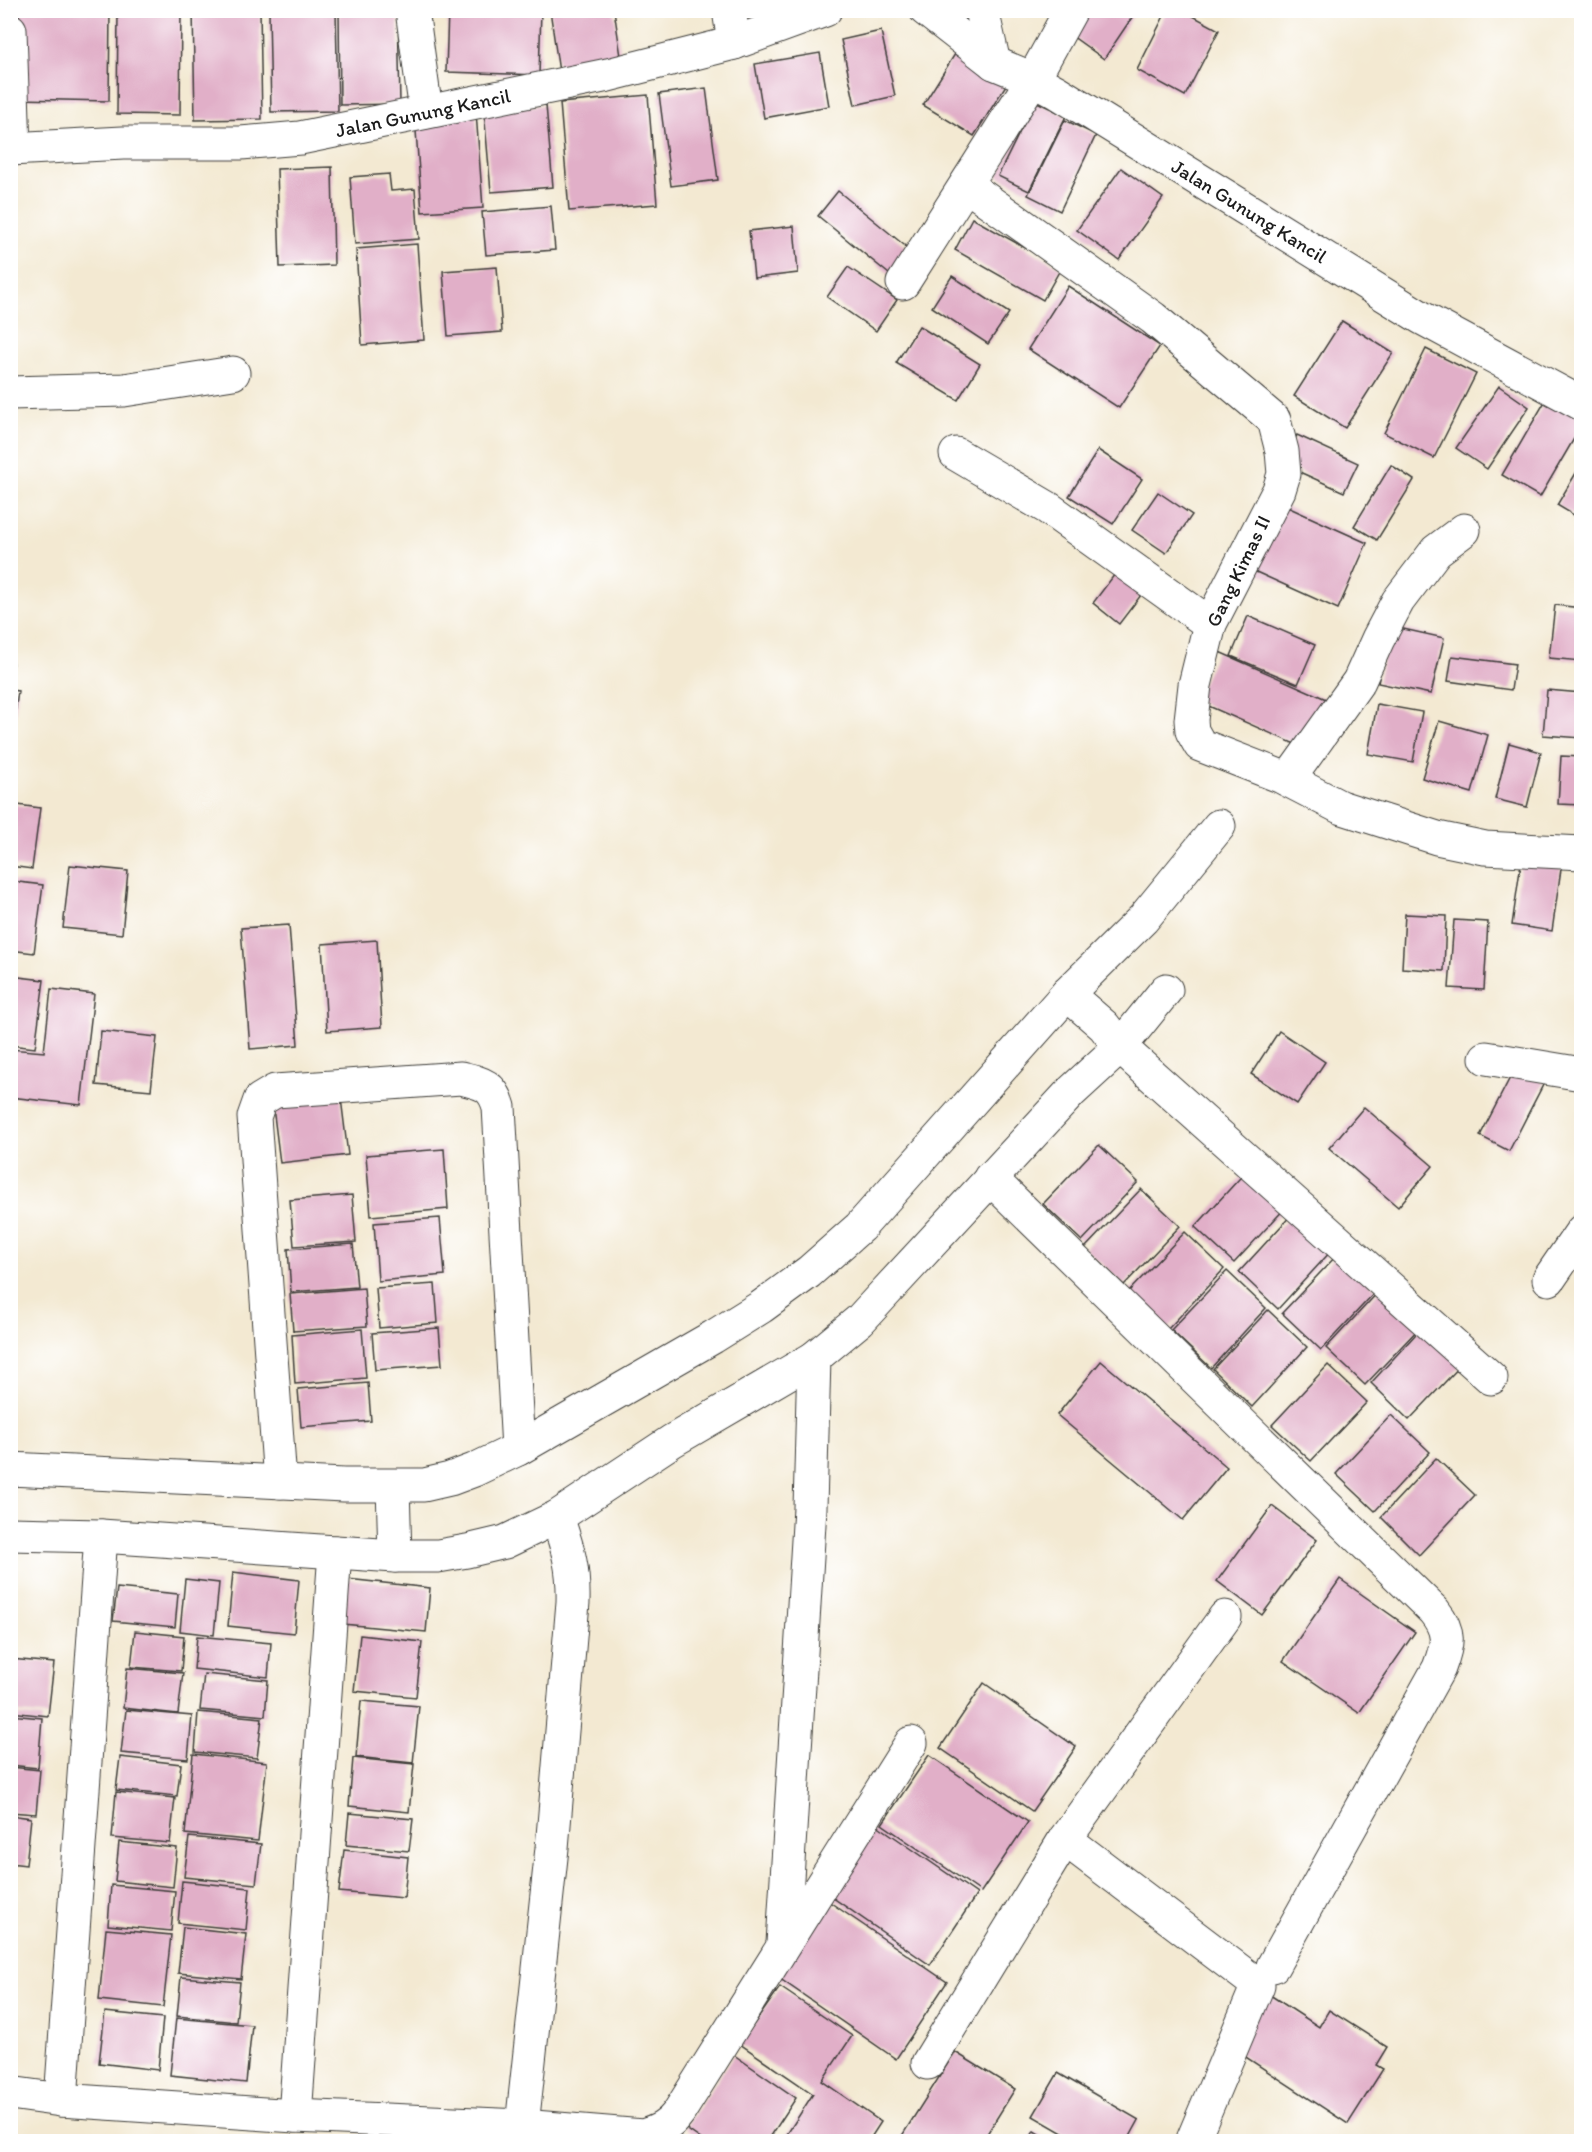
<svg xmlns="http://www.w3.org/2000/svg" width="1592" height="2152" font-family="Itim,sans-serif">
<rect width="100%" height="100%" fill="#fff"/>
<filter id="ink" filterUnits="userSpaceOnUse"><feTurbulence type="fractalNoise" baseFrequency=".0167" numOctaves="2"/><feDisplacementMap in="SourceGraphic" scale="12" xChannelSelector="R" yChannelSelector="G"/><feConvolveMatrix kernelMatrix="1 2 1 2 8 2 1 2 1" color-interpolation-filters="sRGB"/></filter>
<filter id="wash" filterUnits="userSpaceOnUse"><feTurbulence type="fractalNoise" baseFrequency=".008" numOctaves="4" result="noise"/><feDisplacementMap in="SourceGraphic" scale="24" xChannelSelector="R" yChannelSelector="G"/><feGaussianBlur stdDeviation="1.35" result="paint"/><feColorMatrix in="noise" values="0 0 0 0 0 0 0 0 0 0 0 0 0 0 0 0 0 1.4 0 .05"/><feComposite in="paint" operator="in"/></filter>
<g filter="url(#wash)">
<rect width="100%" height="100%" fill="#f3e9d2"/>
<g id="blocks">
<!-- building -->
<g fill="#e1afc8">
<path d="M19,10H110L109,101L18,99Z"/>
<path d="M118,10H181L180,115L117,114Z"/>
<path d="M193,10H260L262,119L195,120Z"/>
<path d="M336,10L338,111L271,112L269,12Z"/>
<path d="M448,10H541L539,75L446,72Z"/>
<path d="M550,10H614L622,63L559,72Z"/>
<path d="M1089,10H1137L1104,59L1072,36Z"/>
<path d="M1167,10H1182L1219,30L1185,96L1137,70Z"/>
<path d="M398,11L400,104L340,105L339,12Z"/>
<path d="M881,31L895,96L855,105L841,40Z"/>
<path d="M820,53L829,106L764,118L755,64Z"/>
<path d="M955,54L1006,85L974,136L923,105Z"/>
<path d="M706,88L718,180L671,186L659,94Z"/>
<path d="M648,95L657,204L569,211L560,103Z"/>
<path d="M1035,101L1066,116L1029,191L998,176Z"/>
<path d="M546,105L553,187L491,192L484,110Z"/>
<path d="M476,112L483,208L422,212L415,117Z"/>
<path d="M1065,120L1096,135L1060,211L1028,195Z"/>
<path d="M332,167L334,265L280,267L277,169Z"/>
<path d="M1121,168L1163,198L1119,260L1077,230Z"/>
<path d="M389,174L391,191L415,189L419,239L355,244L350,177Z"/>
<path d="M838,191L909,249L889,274L818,216Z"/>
<path d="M551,206L555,250L486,255L482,212Z"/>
<path d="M972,218L1061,268L1043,300L955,250Z"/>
<path d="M794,226L798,273L754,278L749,231Z"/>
<path d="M417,244L424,340L362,345L356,249Z"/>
<path d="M497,267L502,332L448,336L443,271Z"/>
<path d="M848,267L897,300L876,331L827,297Z"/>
<path d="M952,276L1009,313L988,344L932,307Z"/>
<path d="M1068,286L1160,346L1119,408L1028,349Z"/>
<path d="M1342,321L1393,353L1345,428L1294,396Z"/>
<path d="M919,326L980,364L958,400L896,363Z"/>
<path d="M1426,349L1476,374L1434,458L1384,433Z"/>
<path d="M1499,386L1529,407L1487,469L1456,448Z"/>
<path d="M1547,398L1582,418V425L1540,497L1502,475Z"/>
<path d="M1297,435L1358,463L1344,492L1284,465Z"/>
<path d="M1098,450L1142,479L1113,524L1069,496Z"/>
<path d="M1582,463V520L1557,505Z"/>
<path d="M1391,465L1414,480L1377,540L1354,526Z"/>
<path d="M1158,492L1192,515L1166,553L1132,530Z"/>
<path d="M1283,505L1367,543L1338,609L1254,571Z"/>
<path d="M1121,566L1148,586L1119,624L1093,603Z"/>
<path d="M1555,605L1582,608V661L1549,658Z"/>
<path d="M1248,616L1315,645L1298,684L1231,656Z"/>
<path d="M1390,626L1444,638L1431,694L1378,683Z"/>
<path d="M1217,651L1326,699L1304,748L1195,700Z"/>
<path d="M10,653H12L13,677H10Z"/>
<path d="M1452,656L1515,664L1511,690L1448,681Z"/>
<path d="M10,690L18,691L12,737H10Z"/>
<path d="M1547,690L1582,693V738L1543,735Z"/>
<path d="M1377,704L1422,712L1413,762L1368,754Z"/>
<path d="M1439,721L1488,735L1472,793L1422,778Z"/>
<path d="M1509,743L1541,752L1527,807L1495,799Z"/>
<path d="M1561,756L1582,757V805L1558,804Z"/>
<path d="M10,804L40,808L32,869L10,866Z"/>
<path d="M1522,856L1562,862L1552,931L1512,925Z"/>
<path d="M70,865L128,871L122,934L63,928Z"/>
<path d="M10,881L43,885L34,953L10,950Z"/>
<path d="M1405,914L1446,916L1444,971L1402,968Z"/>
<path d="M1454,920L1488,922L1484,990L1449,988Z"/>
<path d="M289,925L298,1045L250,1049L241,928Z"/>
<path d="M377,940L382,1027L327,1031L322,944Z"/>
<path d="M10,976L44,980L35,1048L10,1045Z"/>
<path d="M51,989L94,994L81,1105L10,1097V1049L44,1052Z"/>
<path d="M101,1031L157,1037L151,1090L96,1085Z"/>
<path d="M1279,1031L1325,1062L1297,1104L1251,1074Z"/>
<path d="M1515,1068L1544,1083L1509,1151L1480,1136Z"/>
<path d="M341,1098L348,1155L280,1163L273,1107Z"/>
<path d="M1364,1107L1433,1166L1398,1207L1329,1148Z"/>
<path d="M1099,1145L1138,1182L1082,1241L1043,1204Z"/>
<path d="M444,1149L448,1209L371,1216L366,1155Z"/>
<path d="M1250,1167L1289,1204L1234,1263L1195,1227Z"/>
<path d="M1141,1189L1180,1226L1124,1285L1085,1248Z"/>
<path d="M352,1195L356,1242L294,1246L290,1200Z"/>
<path d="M1294,1212L1333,1249L1278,1309L1239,1272Z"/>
<path d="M440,1218L445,1275L378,1281L374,1223Z"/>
<path d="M1185,1232L1224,1269L1168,1329L1129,1291Z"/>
<path d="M353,1244L357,1287L291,1292L288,1249Z"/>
<path d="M1338,1254L1377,1290L1321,1350L1282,1313Z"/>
<path d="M1227,1271L1266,1308L1211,1368L1171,1330Z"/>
<path d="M435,1284L438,1323L379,1328L376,1288Z"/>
<path d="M364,1288L367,1326L293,1331L290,1294Z"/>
<path d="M1382,1288L1421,1326L1365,1385L1326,1348Z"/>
<path d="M1268,1310L1307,1347L1252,1407L1213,1369Z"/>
<path d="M1426,1323L1465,1361L1409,1420L1371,1383Z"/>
<path d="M439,1328L442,1365L375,1370L372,1333Z"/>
<path d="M362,1329L366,1378L295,1384L292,1335Z"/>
<path d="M1101,1361L1227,1467L1183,1520L1057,1415Z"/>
<path d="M1328,1365L1367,1402L1311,1461L1272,1425Z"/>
<path d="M368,1383L371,1421L301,1427L298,1389Z"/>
<path d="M1391,1415L1430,1452L1375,1511L1336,1474Z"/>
<path d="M1436,1458L1475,1495L1419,1555L1381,1517Z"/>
<path d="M1272,1506L1317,1540L1262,1615L1217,1581Z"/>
<path d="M233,1572L299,1580L294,1633L228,1626Z"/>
<path d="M185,1579L219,1583L214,1635L180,1631Z"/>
<path d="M347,1579L430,1588L426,1632L343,1624Z"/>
<path d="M1340,1579L1415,1632L1359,1713L1283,1661Z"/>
<path d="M117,1588L178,1594L175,1627L113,1621Z"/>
<path d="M135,1631L184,1636L181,1671L131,1667Z"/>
<path d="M360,1635L422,1642L416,1697L354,1691Z"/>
<path d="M197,1636L271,1643L268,1677L194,1669Z"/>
<path d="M10,1659L54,1663L48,1716L10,1712Z"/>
<path d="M127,1668L183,1673L178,1714L123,1708Z"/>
<path d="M204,1674L268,1680L265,1716L200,1710Z"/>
<path d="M984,1683L1076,1747L1032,1811L940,1748Z"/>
<path d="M361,1701L419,1706L413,1763L356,1757Z"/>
<path d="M126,1710L192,1716L188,1759L121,1753Z"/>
<path d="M198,1712L262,1718L257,1758L195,1752Z"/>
<path d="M10,1715L42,1718L38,1768L10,1765Z"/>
<path d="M193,1754L267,1762L258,1841L185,1834Z"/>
<path d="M929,1755L1028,1822L981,1892L882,1824Z"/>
<path d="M120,1757L181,1764L177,1796L116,1790Z"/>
<path d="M353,1758L414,1764L409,1812L349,1806Z"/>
<path d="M10,1767L40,1770L36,1814L10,1812Z"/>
<path d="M116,1792L175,1798L170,1843L112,1838Z"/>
<path d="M349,1813L413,1819L409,1851L346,1845Z"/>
<path d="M10,1815L31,1818L26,1865L10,1863Z"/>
<path d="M877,1825L977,1894L930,1965L829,1895Z"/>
<path d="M189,1837L261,1844L256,1884L184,1877Z"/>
<path d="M119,1842L177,1848L173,1887L115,1881Z"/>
<path d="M344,1850L408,1857L404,1898L339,1892Z"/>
<path d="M182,1881L250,1888L246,1930L178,1923Z"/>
<path d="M111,1885L175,1891L171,1931L108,1925Z"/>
<path d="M828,1901L947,1982L896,2059L776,1976Z"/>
<path d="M183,1927L246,1934L241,1979L178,1973Z"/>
<path d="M106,1929L171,1935L163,2007L99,2000Z"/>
<path d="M181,1977L240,1982L236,2022L177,2016Z"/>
<path d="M780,1987L852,2036L822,2081L881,2122L868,2142H782L813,2094L740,2044Z"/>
<path d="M1267,1993L1319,2027L1329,2010L1387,2047L1376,2065L1383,2069L1348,2124L1232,2048Z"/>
<path d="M105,2012L163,2018L158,2070L99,2063Z"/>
<path d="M176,2018L252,2025L246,2083L170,2075Z"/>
<path d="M955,2052L1015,2089L982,2142H898Z"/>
<path d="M734,2055L796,2098L767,2142H705L685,2128Z"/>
<path d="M1058,2073L1139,2120L1127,2142H1078L1033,2116Z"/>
<path d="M1034,2131L1052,2142H1028Z"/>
</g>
</g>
</g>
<g filter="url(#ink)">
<use href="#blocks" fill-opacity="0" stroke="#3c3b37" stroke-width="1.5"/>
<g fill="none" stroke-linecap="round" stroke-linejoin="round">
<defs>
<g id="minor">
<path d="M412,10L426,112"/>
<path d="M729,10L734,43"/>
<path id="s1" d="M926,10L994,63L1033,79L1057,92L1422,318L1582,404"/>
<path d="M982,10L994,63"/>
<path d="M10,30L14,149"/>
<path id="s2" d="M10,149L123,143H241L300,138L608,75L734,43L825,10"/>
<path d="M966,185L1153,318L1274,420L1282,451L1284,474L1279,490L1210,624L1195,685L1191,720L1192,731L1200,745L1282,777L1340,807L1437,838L1485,848L1582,853"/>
<path d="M903,283L1033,79L1071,10"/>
<path d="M10,393L124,390L233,373"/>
<path d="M956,454L1048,508L1210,624"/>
<path d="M1288,780L1359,681L1378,639L1398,601L1436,551L1464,530"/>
<path d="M1067,994L1104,1026L1120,1047L1491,1378"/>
<path d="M1486,1058L1582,1074"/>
<path d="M990,1178L1434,1611C1451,1632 1448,1644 1439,1668L1273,1966"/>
<path d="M1549,1279L1582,1231"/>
<path d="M10,1469L344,1485H424L450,1479L474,1470L518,1449L713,1337L761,1307L809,1272L860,1227L1067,994L1143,919L1219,826"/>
<path d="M280,1482L254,1117L260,1100L275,1091L461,1078C482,1083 493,1085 499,1107L518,1449"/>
<path d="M393,1486L395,1556"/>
<path d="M10,1534L101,1536L395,1556H438L467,1551L505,1542L557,1517L672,1441L814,1358L860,1320L883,1295L1071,1092L1120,1047L1166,990"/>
<path d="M1065,1839L1258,1985L1192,2142"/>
<path d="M783,1943L810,1508L814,1358"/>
<path d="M928,2063L1065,1839L1225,1617"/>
<path d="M10,2093L61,2100L295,2116L522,2126L643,2136C659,2131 669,2126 679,2112L911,1743"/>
<path d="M61,2100L101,1536"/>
<path d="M295,2116L335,1552"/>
<path d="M522,2126L552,1848L573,1602C574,1568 568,1549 557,1517"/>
</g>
</defs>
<!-- minor casing -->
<use href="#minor" stroke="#3c3b37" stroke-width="35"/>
<!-- minor -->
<use href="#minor" stroke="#fff" stroke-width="33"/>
</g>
</g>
<g text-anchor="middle" stroke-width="4.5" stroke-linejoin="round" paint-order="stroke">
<!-- street labels -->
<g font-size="20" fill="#1c1c1c" stroke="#fff">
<text dy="7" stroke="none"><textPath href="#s2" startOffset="416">Jalan Gunung Kancil</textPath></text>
<text dy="7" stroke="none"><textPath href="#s1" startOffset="382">Jalan Gunung Kancil</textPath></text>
<text transform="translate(1238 571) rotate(-64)" y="7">Gang Kimas II</text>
</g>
</g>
<!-- margin -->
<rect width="1592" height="2152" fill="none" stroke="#fff" stroke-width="36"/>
</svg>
